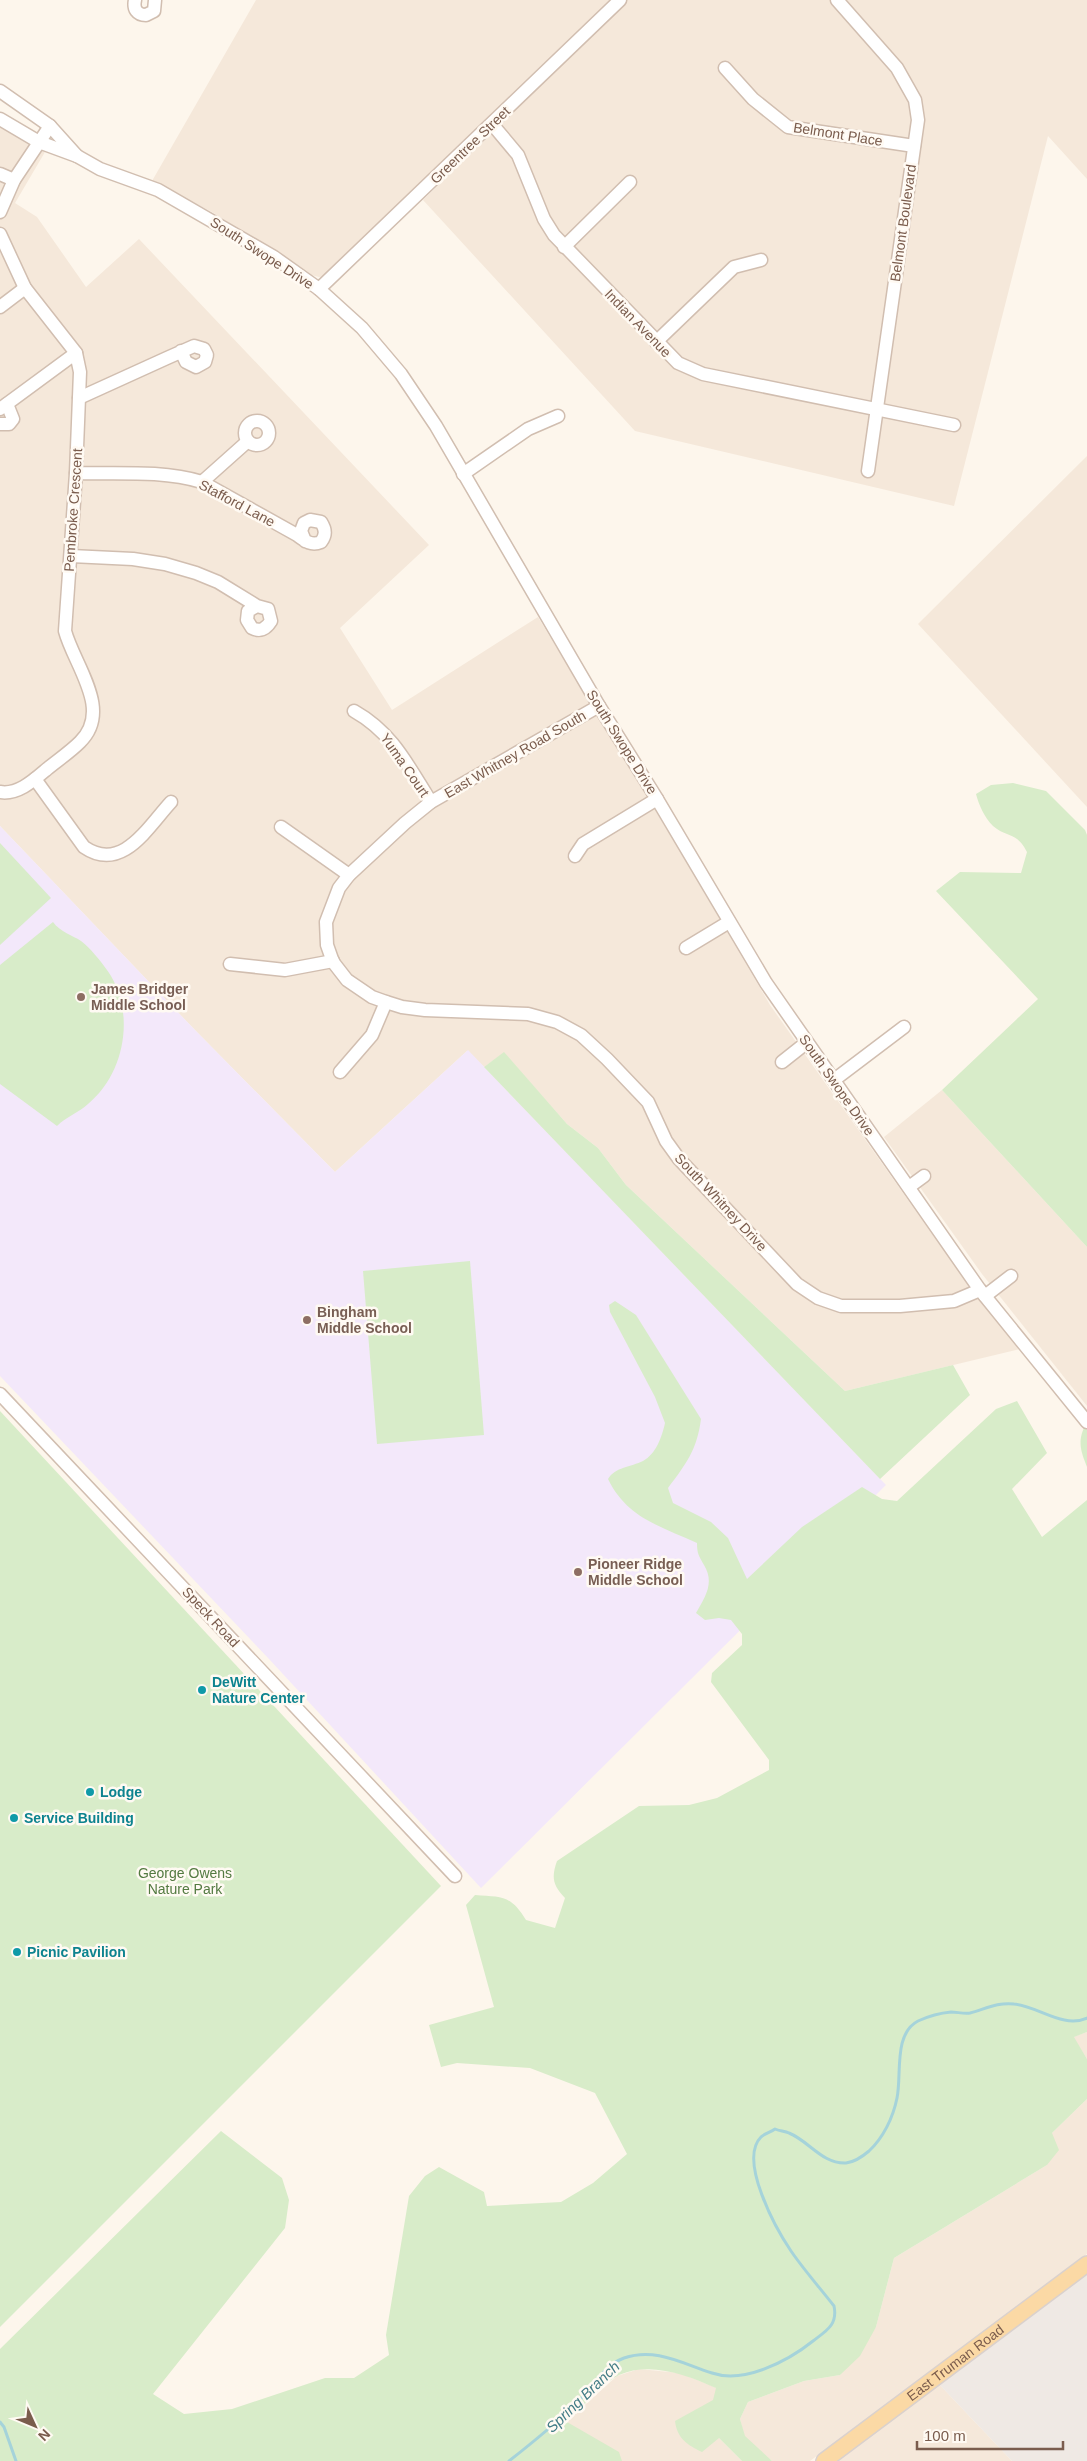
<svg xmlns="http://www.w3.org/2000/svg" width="1087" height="2461" font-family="Arial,sans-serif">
<rect width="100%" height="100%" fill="#fdf6ec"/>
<!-- residential -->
<g fill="#f5e8da">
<path d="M256,0H1087V179L1048,136L954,506L635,431L423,200L507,119L503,105L325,276L319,277L311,275L212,212L152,181Z"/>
<path d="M0,125L45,152L15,203L37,217L86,287L139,239L429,545L340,628L392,710L538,617L681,853L770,1005L932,1234L989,1312L1020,1349L845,1391L626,1185L598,1148L567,1124L504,1053L484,1067L467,1051L335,1172L193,1028L0,826Z"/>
<path d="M1087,456V807L918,624Z"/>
<path d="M942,1090L1087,1247V1406L982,1274L884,1137Z"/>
<path d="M1087,2032V2059L1073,2037Z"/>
<path d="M1087,2099V2254L810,2461H772L755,2448L744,2436L740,2419L748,2402L804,2381L840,2375L876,2327L894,2258L1047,2165L1052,2133Z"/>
<path d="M639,2369L680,2373L717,2388L719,2438L742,2461H523L617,2376Z"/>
<path d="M937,2382L1012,2461H832Z"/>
</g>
<!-- industrial -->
<path fill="#efe9e4" d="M1087,2272V2461H1012L937,2382Z"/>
<!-- education -->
<path fill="#f3e8fa" d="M0,826L193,1028L335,1172L468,1050L886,1485L481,1888L269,1659L0,1376Z"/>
<!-- green -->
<g fill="#d8ecc9">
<path d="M1013,783L1046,791L1085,830L1087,835V1247L942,1090L1038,999L936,891L960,872L1021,873L1027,852C1016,831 1007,838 993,826C984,817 979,805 976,794L991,785Z"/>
<path d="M0,843L51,898L0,945Z"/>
<path d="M53,922C60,932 72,935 81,941C90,948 100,960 107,970C136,1010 126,1073 88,1104C78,1113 66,1117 57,1126L0,1084V965Z"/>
<path d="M504,1052L567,1124L598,1148L626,1185L845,1391L953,1365L970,1395L880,1479L484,1067Z"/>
<path d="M470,1261L484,1435L377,1444L363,1271Z"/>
<path d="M615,1301L636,1315L701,1419C697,1450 686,1464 668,1488L673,1503L711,1522L728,1538L747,1579L802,1527L862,1487L882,1499L897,1501L996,1409L1017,1401L1047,1453L1012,1489L1042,1537L1087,1500V2032L1074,2037L1087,2059V2099L1052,2133L1059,2150L1047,2165L894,2258L876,2327L860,2356L840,2375L804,2381L748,2402L740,2419L745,2436L772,2461H742L719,2438L702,2452C687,2445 677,2438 675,2421L713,2400L716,2388C687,2375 650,2361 619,2375C606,2381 578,2411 567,2422L619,2452L622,2461H0V2349L221,2131L282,2178L289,2200L285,2228L153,2394L184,2414L232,2409L325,2378H354L389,2355L386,2335L409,2196L425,2176L439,2167L484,2192L487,2206L561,2202L593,2183L627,2154L595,2093L530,2068L457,2063L441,2067L429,2025L494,2007L466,1905L475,1895C502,1897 511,1895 526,1920L555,1928L565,1898C553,1885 551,1878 557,1861L639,1806L689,1805L717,1798L769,1770V1760L711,1682L712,1673L742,1645V1634L731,1620L719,1618L705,1620L696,1613C705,1597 715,1583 704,1565C699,1556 697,1554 697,1543C660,1526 627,1518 608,1479C615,1467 631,1467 643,1461C656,1454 662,1437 665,1423L655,1397L610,1312L609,1305Z"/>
<path d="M0,1411L441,1886L0,2327Z"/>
<path d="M1085,1426L1087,1430V1467C1081,1452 1077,1441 1085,1426Z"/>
</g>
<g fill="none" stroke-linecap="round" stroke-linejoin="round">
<!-- stream -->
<g stroke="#a5d3da" stroke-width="3">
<path d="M0,2422L4,2427L16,2461"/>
<path d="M509,2461C532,2443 554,2425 575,2405C590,2390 604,2365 624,2358C656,2347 683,2364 712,2373C744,2384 788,2361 813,2341C826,2331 838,2325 834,2306C820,2288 804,2270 791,2251C776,2229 738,2160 761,2137C764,2134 771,2132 775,2129C779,2131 785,2131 789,2133C809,2141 822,2164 846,2163C855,2162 862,2157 869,2151C883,2138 893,2118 897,2098C902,2075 893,2034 918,2021C929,2016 940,2013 951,2012C957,2012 964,2014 970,2013C985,2009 998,2002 1014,2004C1038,2006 1063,2029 1087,2018"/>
</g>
<defs>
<g id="minor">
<path d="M135,0C133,9 137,15 146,15L154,11L155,0"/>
<path d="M837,0L897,68L915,100L918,120L868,471"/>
<path d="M725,68L753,99L788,127L914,146"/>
<path d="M0,91L50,126L77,156"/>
<path d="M0,119L39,142L77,156L100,169L158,190L274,257L319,289L362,328L401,374L436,426L599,706L657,799L766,983L980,1290L1087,1422"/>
<path d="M492,124L518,155L544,219L554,235L678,363L703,374L954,425"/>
<path d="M0,174L14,180"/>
<path d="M0,212L14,180L50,126"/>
<path d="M0,234L25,288L76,353L80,372L76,473L65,631C74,665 113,710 80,742C70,752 58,760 47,769C34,780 18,795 0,792"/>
<path d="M564,247L630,182"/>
<path d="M319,289L620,0"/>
<path d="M0,307L25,288"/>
<path d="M656,342L734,267L761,260"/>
<path d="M79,398L167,358L194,346L204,349L207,355L205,362L196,367L186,362L181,351"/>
<path d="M0,409L76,353"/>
<circle cx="257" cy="433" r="12"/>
<path d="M0,424H9L13,419L7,404"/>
<path d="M76,473C117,474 162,470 202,482L297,535C305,541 311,546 321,542C326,535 326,530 321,522L310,520L304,523L301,531L305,541"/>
<path d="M463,474L528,429L558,416"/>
<path d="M202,482L248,441"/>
<path d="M71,556L133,559L165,564L196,573L218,582L257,606L268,609L271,621C266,629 260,632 252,628L247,620L248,611L257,606"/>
<path d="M599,706L431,802L405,823L349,875L339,888L326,922L327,945L333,962L347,980L372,997L386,1002L402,1007L425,1010L528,1014L557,1022L581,1035L607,1059L648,1102L666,1141L679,1159L797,1284L818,1298L841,1306H900L954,1301L980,1290"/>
<path d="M354,711C393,733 408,766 431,802"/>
<path d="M35,779L84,847C122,873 147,828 171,802"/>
<path d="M281,827L349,875"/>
<path d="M575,856L583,844L657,799"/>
<path d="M686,948L729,922"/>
<path d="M230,964L285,970L333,961"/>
<path d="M782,1062L806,1043"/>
<path d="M340,1072L372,1035L386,1002"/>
<path d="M834,1080L904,1027"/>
<path d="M909,1187L924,1176"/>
<path d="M985,1296L1011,1276"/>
<path d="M0,1394L455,1876"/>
</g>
<g id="major">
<path id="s1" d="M824,2461L1087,2264"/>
</g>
</defs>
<!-- minor casing -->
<use href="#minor" stroke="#d1beb0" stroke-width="15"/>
<!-- major casing -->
<use href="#major" stroke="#dad1cd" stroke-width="18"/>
<!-- minor -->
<use href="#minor" stroke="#fff" stroke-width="12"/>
<!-- major -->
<use href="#major" stroke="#fbd9a5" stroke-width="15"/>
</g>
<!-- markers -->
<g fill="#8d6e63" stroke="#fffaf3" stroke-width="2">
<circle cx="81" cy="997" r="5"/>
<circle cx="307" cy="1320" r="5"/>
<circle cx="578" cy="1572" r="5"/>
</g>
<g fill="#0f9aa8" stroke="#fffaf3" stroke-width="2">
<circle cx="202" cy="1690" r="5"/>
<circle cx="90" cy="1792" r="5"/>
<circle cx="14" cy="1818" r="5"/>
<circle cx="17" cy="1952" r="5"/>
</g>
<g text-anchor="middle" stroke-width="5" stroke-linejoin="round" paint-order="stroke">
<!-- street labels -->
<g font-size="14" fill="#7a5c4d" stroke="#fffaf3">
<text transform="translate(838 134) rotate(9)" y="5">Belmont Place</text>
<text transform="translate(470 145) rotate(-44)" y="5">Greentree Street</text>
<text transform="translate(903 223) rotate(-82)" y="5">Belmont Boulevard</text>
<text transform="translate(262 253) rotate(33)" y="5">South Swope Drive</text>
<text transform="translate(638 323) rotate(46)" y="5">Indian Avenue</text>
<text transform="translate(237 503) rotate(28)" y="5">Stafford Lane</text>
<text transform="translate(73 510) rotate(-86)" y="5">Pembroke Crescent</text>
<text transform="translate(622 742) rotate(58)" y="5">South Swope Drive</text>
<text transform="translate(515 754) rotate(-30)" y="5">East Whitney Road South</text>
<text transform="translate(405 765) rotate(55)" y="5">Yuma Court</text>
<text transform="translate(837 1085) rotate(55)" y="5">South Swope Drive</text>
<text transform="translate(721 1202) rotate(47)" y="5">South Whitney Drive</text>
<text transform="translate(211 1617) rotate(47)" y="5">Speck Road</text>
<text dy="5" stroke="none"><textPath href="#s1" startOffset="164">East Truman Road</textPath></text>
</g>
<!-- education labels -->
<g font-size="14" font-weight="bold" fill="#785e54" stroke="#fffaf3" text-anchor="start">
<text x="91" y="994">James Bridger<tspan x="91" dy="16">Middle School</tspan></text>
<text x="317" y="1317">Bingham<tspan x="317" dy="16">Middle School</tspan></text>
<text x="588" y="1569">Pioneer Ridge<tspan x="588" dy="16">Middle School</tspan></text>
</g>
<!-- culture labels -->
<g font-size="14" font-weight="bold" fill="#0d838f" stroke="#fffaf3" text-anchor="start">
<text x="212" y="1687">DeWitt<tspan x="212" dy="16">Nature Center</tspan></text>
<text x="100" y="1797">Lodge</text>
<text x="24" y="1823">Service Building</text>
<text x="27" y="1957">Picnic Pavilion</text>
</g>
<!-- park labels -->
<g font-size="14" fill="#537a41" stroke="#fffaf3">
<text x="185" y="1878">George Owens<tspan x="185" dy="16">Nature Park</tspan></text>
</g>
<!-- water labels -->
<g font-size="15" font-style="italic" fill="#437c86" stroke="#fffaf3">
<text transform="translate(583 2397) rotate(-44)" y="5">Spring Branch</text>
</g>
</g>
<!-- north arrow -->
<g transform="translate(35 2426) rotate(134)" stroke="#fffaf3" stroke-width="4" paint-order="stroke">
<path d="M0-4L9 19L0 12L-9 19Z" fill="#7a5c4d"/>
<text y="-8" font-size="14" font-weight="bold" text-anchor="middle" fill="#7a5c4d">N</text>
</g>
<!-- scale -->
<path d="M917 2441v8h146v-8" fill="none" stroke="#7a5c4d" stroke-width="2.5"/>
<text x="924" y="2441" font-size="15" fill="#7a5c4d" stroke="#fffaf3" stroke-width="4" paint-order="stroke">100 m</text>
</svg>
